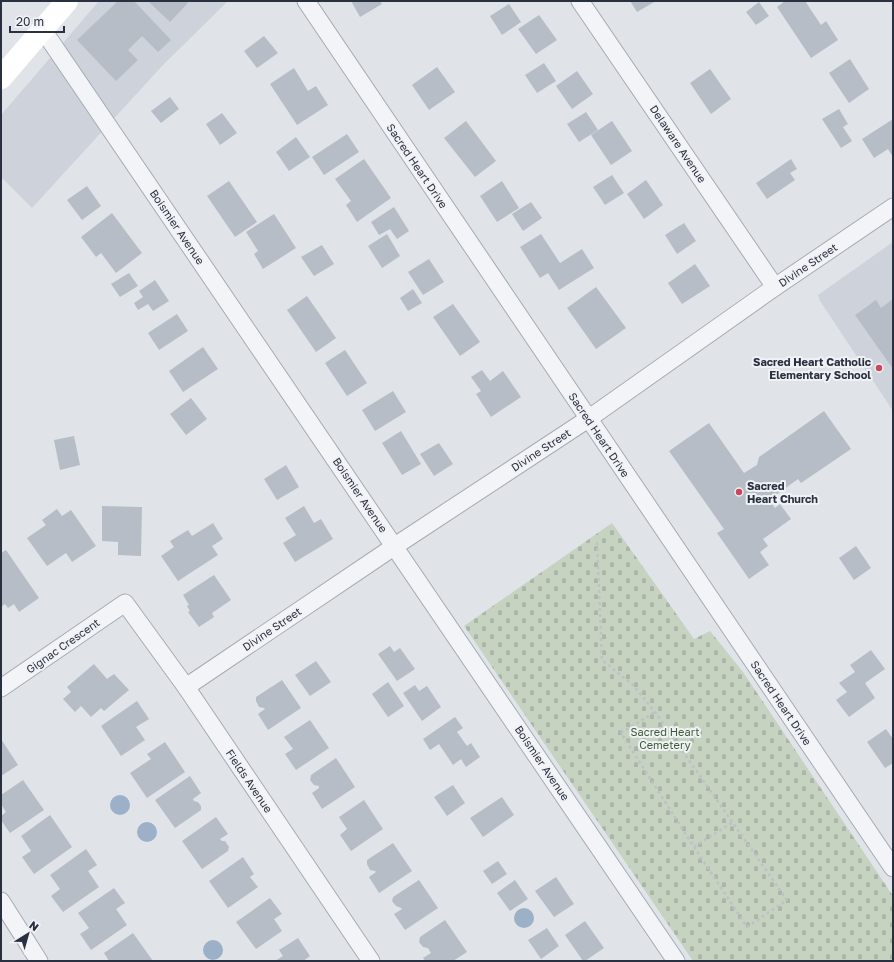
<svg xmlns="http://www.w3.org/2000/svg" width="894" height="962" font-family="'Golos Text',sans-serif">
<defs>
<pattern id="cemetery-stones" width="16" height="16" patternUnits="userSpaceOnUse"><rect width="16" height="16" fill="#c6d3c1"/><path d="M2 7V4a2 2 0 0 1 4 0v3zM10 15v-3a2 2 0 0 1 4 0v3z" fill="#aab6a7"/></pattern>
</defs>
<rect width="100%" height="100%" fill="#e0e4e9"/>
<!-- built -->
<g fill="#ced3db">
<path d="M99,1H228L162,66L32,208L1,177V115Z"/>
<path d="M893,242V411L820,301L818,295Z"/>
</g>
<!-- cemetery -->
<path fill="url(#cemetery-stones)" d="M612,523L694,639L710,631L743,672L893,896V961H693L464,626Z"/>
<!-- water -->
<g fill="#9cb1c8">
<circle cx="120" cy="805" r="10"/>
<circle cx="147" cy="832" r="10"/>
<circle cx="524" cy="918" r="10"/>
<circle cx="213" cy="950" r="10"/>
</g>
<!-- building -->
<g fill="#b7bdc6">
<path d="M118,1H134L171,40L158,52L142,36L128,50L138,60L116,81L77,40Z"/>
<path d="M148,1H186L188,3L170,22Z"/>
<path d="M351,1H380L382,4L360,17Z"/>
<path d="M630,1H656L637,12Z"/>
<path d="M785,1H805L821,25L826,21L838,40L811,58L777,7Z"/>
<path d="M759,2L769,16L756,25L746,12Z"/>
<path d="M509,4L521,22L502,35L490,16Z"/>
<path d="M539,15L557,40L536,54L518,29Z"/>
<path d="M264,36L278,53L257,68L244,51Z"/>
<path d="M850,59L869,89L849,103L829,73Z"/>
<path d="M544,63L556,81L537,93L525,75Z"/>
<path d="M437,67L455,92L429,110L412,85Z"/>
<path d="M294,68L308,91L316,86L328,105L297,125L270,84Z"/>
<path d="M710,69L731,99L711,114L690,83Z"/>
<path d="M577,71L593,94L572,109L556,86Z"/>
<path d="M170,97L179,109L161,123L151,111Z"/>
<path d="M839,109L848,124L843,127L852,141L841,148L822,119Z"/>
<path d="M586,112L598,130L579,142L567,124Z"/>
<path d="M222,113L237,133L220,145L206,124Z"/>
<path d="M893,119V157L888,149L874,158L862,139Z"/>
<path d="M466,121L496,161L475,177L444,138Z"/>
<path d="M612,121L632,151L611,165L591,135Z"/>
<path d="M347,134L359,152L324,175L312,157Z"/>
<path d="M296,137L310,157L289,171L276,152Z"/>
<path d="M364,159L391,198L357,222L346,205L351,201L335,179Z"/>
<path d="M791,159L797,169L790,173L795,180L767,199L756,183Z"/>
<path d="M612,175L624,193L605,205L593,187Z"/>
<path d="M646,180L663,205L644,219L627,194Z"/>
<path d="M229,181L257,222L235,237L207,196Z"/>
<path d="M502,181L519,208L497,222L480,196Z"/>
<path d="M87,186L101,206L82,220L67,200Z"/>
<path d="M531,202L542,218L523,231L512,214Z"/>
<path d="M394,207L409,231L397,239L390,229L379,235L371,222Z"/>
<path d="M112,213L142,253L116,273L101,253L96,257L81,237Z"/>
<path d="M274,214L296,248L263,269L254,254L258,251L246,232Z"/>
<path d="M684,223L696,241L677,254L665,235Z"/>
<path d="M387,234L400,256L382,268L368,246Z"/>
<path d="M541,234L560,263L582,249L594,268L559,290L548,273L540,278L520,247Z"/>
<path d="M322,245L334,264L314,276L301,257Z"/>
<path d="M429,259L444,282L423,295L408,272Z"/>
<path d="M695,264L710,286L682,304L668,283Z"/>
<path d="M129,273L138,286L120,297L111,284Z"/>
<path d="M155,280L169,301L153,311L148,304L138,310L134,303L143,297L139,291Z"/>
<path d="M596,287L626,328L596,349L567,308Z"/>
<path d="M413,289L422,303L408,311L400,298Z"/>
<path d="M307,296L336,338L316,352L287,310Z"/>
<path d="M893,299V369L855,315L876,300L881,308Z"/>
<path d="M453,304L480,342L460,356L433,317Z"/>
<path d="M177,314L188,331L159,350L148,333Z"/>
<path d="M203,347L218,369L183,392L169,371Z"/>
<path d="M345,350L367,383L347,396L325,363Z"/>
<path d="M482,370L490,381L503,371L521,397L491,417L476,394L481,391L471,377Z"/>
<path d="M393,391L406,412L375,431L362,410Z"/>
<path d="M191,398L207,419L186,435L170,414Z"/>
<path d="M824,411L851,449L801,483L798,479L769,500L775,508L780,504L791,519L763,539L768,546L760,552L769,565L749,579L717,533L724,529L669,451L709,423L744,473L757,465L759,457Z"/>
<path d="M401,431L421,464L402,475L382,443Z"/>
<path d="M74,436L80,465L60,470L54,440Z"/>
<path d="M439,443L453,464L434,476L420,454Z"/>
<path d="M286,465L299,487L277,500L264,479Z"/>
<path d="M102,506L142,507L141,556L118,555V542L102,541Z"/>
<path d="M304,506L314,523L321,519L333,539L295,562L283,543L296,535L285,518Z"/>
<path d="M57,509L62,516L71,510L96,546L72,562L66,553L47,566L27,538L46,525L42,520Z"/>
<path d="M213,523L223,539L212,546L218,555L178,581L161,556L174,547L170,541L188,530L192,536Z"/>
<path d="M856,546L871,568L854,580L839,558Z"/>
<path d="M6,550L39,598L19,612L14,604L8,608L5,604L1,607V553Z"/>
<path d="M214,575L231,600L212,613L214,617L199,627L188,612L190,611L187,606L189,605L183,595Z"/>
<path d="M390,646L394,652L400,648L415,669L397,681L378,654Z"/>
<path d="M871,650L885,669L865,683L875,698L849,717L836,700L847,692L839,683L855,672L850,665Z"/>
<path d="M316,661L331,682L310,696L295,675Z"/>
<path d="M94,664L107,679L114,674L129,690L104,711L101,708L91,717L81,706L75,712L63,699L71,692L67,687Z"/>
<path d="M282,680L301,708L268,730L258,714L265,709L264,708L259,707L256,701V697Z"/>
<path d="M388,682L404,706L388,717L372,694Z"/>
<path d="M415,685L419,691L427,686L441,707L422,721L403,693Z"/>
<path d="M137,701L149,719L136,727L145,740L121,756L101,726Z"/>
<path d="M455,717L463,728L457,732L467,746L471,743L480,757L466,767L461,759L453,765L439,744L430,750L423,739Z"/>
<path d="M310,720L329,748L296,770L285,754L293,749L284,737Z"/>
<path d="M886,729L893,739V763L885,768L867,742Z"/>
<path d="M1,739L18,765L1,776Z"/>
<path d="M165,742L185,772L147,798L130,773L151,759L147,754Z"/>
<path d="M336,758L355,787L322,809L312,793L319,788V786L314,785L310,780L311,775Z"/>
<path d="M190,776L201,793L193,799L194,801L198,802L201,806V810L175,828L155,800Z"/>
<path d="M23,780L44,810L10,833L1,820V816L6,812L1,804V795Z"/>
<path d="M453,785L465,803L447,816L434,797Z"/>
<path d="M502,797L514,815L483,837L470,818Z"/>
<path d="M364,800L383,829L351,851L340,835L347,829L339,817Z"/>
<path d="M50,815L72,847L34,874L22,857L31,851L21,836Z"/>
<path d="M216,817L228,834L220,839L222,841H225L229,847L228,851L202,869L182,841Z"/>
<path d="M393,843L412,871L379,893L369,877L376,872L375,871L370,870L367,864V860Z"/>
<path d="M86,849L97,865L88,871L99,887L63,912L51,896L60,889L50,875Z"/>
<path d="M243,857L254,874L250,877L258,887L228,908L209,881Z"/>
<path d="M498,861L507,874L492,884L483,871Z"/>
<path d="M556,877L574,904L554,917L535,891Z"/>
<path d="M419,880L438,908L405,930L394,914L402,909L401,908L396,906L392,901L393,897Z"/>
<path d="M515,880L528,899L510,911L497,893Z"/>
<path d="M114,888L125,903L116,909L127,925L91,950L80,934L89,928L78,913Z"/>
<path d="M270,898L282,914L274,919L282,931L256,949L236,922Z"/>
<path d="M445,920L467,952L453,961H425L423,958L431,953L428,948L423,947L419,942L420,937Z"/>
<path d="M585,921L604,948L585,961H583L565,935Z"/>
<path d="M547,928L559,946L541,959L528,940Z"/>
<path d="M133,933L153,961H109L104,953Z"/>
<path d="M298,938L310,956L303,961H275L283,956L279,950Z"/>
</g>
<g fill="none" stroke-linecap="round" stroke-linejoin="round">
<defs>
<g id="street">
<path d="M306,1L893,868"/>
<path d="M580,1L775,287"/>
<path d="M43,30L676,961"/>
<path d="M186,687L395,546L588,419L775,287L893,207"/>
<path d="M1,688L125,603L186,687L371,961"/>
<path d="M1,901L39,961"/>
</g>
</defs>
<!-- street casing -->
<use href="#street" stroke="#a5abb3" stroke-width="19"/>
<!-- path -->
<g stroke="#bec1c7" stroke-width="2.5" stroke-dasharray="3 3" stroke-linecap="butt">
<path d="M597,542L602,660L633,685L655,712L787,900L747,927L694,847L621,733L655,712"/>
<path d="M694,847L733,822"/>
</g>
<!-- street -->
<use href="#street" stroke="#f3f4f7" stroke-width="17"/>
<!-- secondary -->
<path stroke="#fff" stroke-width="22" d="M1,78L67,1"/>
</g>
<!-- markers -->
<g fill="#cc475b" stroke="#f0f2f6" stroke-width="1.5">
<circle cx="879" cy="368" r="4"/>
<circle cx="739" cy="492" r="4"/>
</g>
<g text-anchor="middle" stroke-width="4" stroke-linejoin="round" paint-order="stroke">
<!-- street labels -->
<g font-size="11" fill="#293140" stroke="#f0f2f6">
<text transform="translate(678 144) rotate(56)" y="4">Delaware Avenue</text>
<text transform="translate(417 166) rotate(56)" y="4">Sacred Heart Drive</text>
<text transform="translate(177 227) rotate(56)" y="4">Boismier Avenue</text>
<text transform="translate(808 265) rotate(-34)" y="4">Divine Street</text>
<text transform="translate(599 435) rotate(56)" y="4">Sacred Heart Drive</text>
<text transform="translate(541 450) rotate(-33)" y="4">Divine Street</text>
<text transform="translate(360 495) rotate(56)" y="4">Boismier Avenue</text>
<text transform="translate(272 629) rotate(-34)" y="4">Divine Street</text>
<text transform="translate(63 646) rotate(-35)" y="4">Gignac Crescent</text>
<text transform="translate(781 703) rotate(56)" y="4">Sacred Heart Drive</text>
<text transform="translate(542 763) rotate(56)" y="4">Boismier Avenue</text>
<text transform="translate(249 781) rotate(56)" y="4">Fields Avenue</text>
</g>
<!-- poi labels -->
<g font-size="11" font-weight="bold" fill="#293140" stroke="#f0f2f6" text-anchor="end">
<text x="871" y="366">Sacred Heart Catholic<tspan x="871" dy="13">Elementary School</tspan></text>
<text x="747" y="490" text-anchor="start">Sacred<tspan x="747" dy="13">Heart Church</tspan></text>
</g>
<!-- park labels -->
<g font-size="11" fill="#3d5c36" stroke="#f0f2f6">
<text x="665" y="736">Sacred Heart<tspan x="665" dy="13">Cemetery</tspan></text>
</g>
</g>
<!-- border -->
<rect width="894" height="962" fill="none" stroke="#293140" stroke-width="4"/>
<!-- north arrow -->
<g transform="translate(28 934) rotate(37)" stroke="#f0f2f6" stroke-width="3" paint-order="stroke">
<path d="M0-3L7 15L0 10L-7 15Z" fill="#293140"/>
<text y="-6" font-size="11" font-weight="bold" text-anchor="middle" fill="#293140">N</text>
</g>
<!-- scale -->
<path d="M10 26v6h54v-6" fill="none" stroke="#293140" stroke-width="2"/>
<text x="16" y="26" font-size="12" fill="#293140" stroke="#f0f2f6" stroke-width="3" paint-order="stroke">20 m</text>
</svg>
